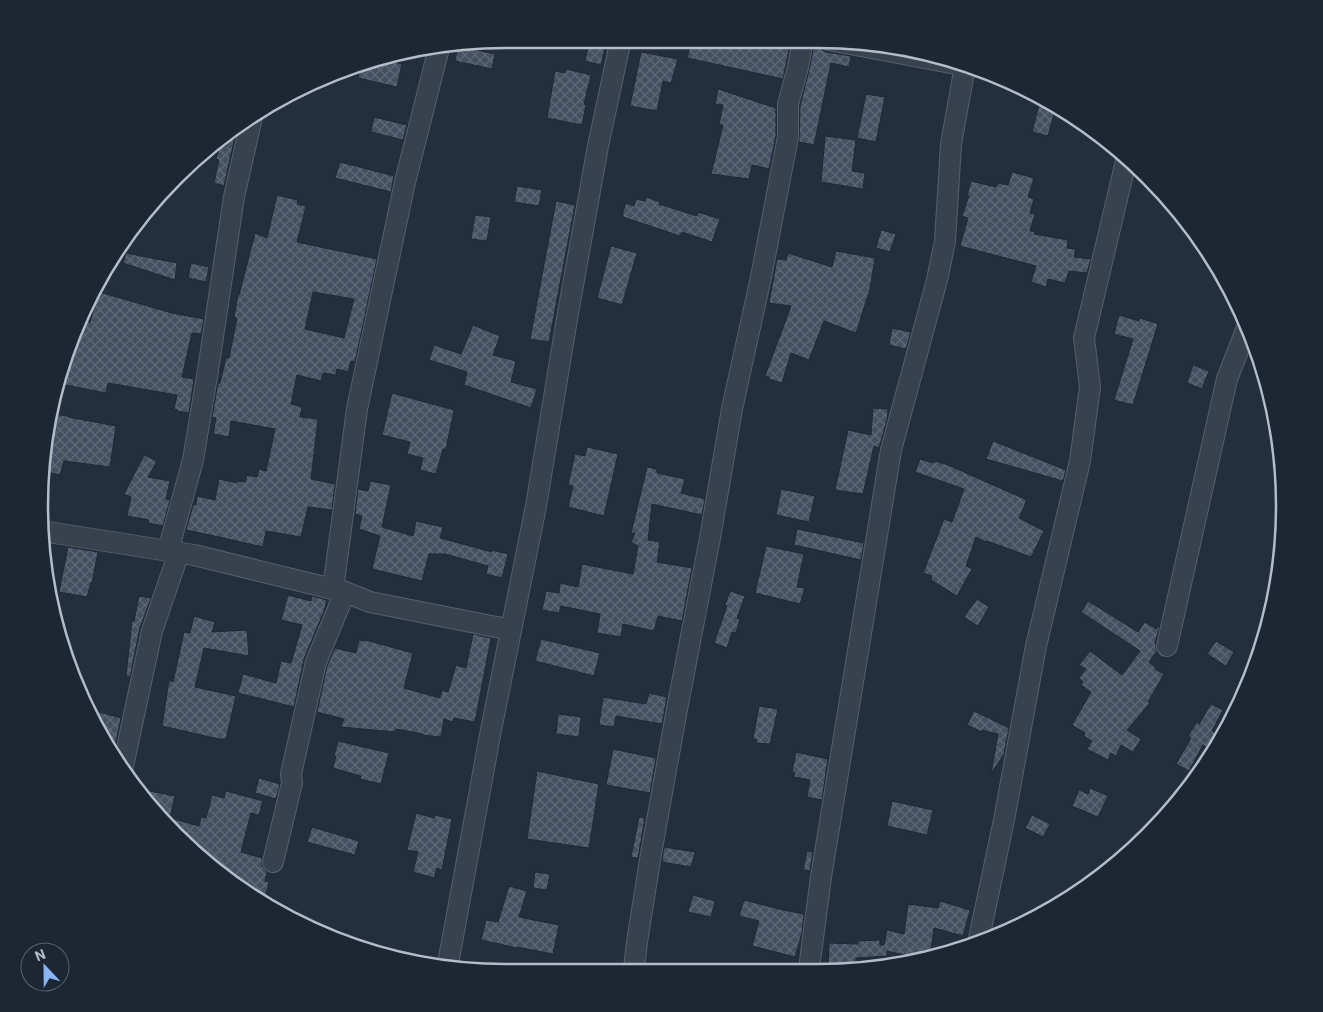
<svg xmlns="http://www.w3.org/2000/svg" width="1323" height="1012" font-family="Roboto,sans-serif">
<defs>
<pattern id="building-cross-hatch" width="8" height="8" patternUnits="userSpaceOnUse" patternTransform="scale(1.25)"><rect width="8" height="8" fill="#455162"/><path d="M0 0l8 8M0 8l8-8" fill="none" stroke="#5d6877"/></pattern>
</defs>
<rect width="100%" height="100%" fill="#242f3e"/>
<!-- building -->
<g fill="url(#building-cross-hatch)" stroke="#1f2835" fill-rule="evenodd">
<path d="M692,39H728L791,40L783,79L687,58Z"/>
<path d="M815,41L818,42L821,49L826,52L851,56L849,67L831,63L814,145L799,142L800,106L809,70Z"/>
<path d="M589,44L605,47L601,65L585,61Z"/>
<path d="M458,46L495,54L492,69L455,61Z"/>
<path d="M641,52L678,59L671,83L663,81L657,111L630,106Z"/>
<path d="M376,58L402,64L397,87L358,78L361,64Z"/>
<path d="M566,69L591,75L584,104L586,105L582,125L547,118L555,71L565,73Z"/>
<path d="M718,89L776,108V136L769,169L752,165L749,179L711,174L723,125H719L723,105L715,104Z"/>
<path d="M866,94L885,97L876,142L857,138Z"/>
<path d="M1039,105L1055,110L1048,136L1032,132Z"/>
<path d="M374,117L407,125L403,140L371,132Z"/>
<path d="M237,128L224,186L214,183L219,160L216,159L220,145L226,146L228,135Z"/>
<path d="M825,136L856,140L852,171L865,173L863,189L821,182Z"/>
<path d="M340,162L394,176L391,192L335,178Z"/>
<path d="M1012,172L1034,178L1028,197L1034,199L1030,213L1035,214L1030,231L1035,232L1034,234L1068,240L1067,248L1076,249L1074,257L1091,259L1087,273L1069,271L1065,283L1048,279L1046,287L1031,282L1036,266L960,246L968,218L962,216L969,196H967L971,181L996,187L998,183L1008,185Z"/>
<path d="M517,186L542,190L539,206L514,202Z"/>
<path d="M277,195L298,200L297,204L306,206L297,242L377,259L355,362L351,361L348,372L337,369L336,375L323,373L321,381L297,375L291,404L302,407L300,417L318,419L311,479L335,484L332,510L308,507L301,537L266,531L263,547L219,537L186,530L193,505H196L197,496L215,500L219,479L237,483V481L245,482L247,475L257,477L259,469L266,471L275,429L231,421L229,437L213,434L216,418L212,417L218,383H220L226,358H229L237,318L234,317L238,295H239L255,233L267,238ZM313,292L354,299L344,338L305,329Z"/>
<path d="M646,197L660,202L659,204L697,216L698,212L720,219L712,242L682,232L680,236L623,217V211L626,203L634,206L636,199L645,201Z"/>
<path d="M556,201L575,205L549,342L530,339Z"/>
<path d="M475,215L491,217L487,241L471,239Z"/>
<path d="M881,230L896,234L890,252L876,248Z"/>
<path d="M611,246L637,253L622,305L597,298Z"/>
<path d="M836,251L875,258L870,289L856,333L824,321L809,360L791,353L782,383L769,379V377L765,376L791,306L769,303L777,259L786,260L788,253L832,267Z"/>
<path d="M126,253L177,263L175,280L123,263Z"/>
<path d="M191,263L209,267L206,282L188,278Z"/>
<path d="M99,292L172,313L204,319L201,334L192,333L182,377L194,379L189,413L177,411V410L174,409L177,395L108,383L106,393L60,384L66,357L81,320L90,322Z"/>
<path d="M1119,315L1139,321L1140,318L1158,324L1133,405L1114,400L1133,339L1114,334Z"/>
<path d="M473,325L500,336L493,355L516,361L511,382L537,389L531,408L464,385L467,372L429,360L434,345L461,354Z"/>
<path d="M892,328L911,332L906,349L889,345Z"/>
<path d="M1193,365L1209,371L1202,389L1187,383Z"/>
<path d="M392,393L454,410L446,449H443L436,474L420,470L423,458L407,454L410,442L382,435Z"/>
<path d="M873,408L888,409L887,420L879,448L874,446L863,494L835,490L848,430L871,435Z"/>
<path d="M52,414L68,416V417L116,426L110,467L64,461L60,475L43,471L48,442H49Z"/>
<path d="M993,441L1066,470L1063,481L986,459Z"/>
<path d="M587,447L618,454L604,516L568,507L573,486L568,485L575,454L585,456Z"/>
<path d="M144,455L157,461L148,477L170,481L166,499L170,500L163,526L148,523L149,520L127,516L131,497L124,494Z"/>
<path d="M920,459L934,463L935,461L948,465L1027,500L1019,518L1044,531L1031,557L987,541L986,542L976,537L966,566L972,569L957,596L931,580L932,576L923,573L944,519L952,522L964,489L915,472Z"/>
<path d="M647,467L657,469V473L685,479L681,493L705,499L702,515L652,504L648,540L660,542L657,562L692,568L682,621L658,616L654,631L623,624L621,637L597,633L600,614L561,606L559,613L542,610L546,591L559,593L560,583L578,587L582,564L633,574L638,546L631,542L635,533H631Z"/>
<path d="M370,481L391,485L382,527L413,536L416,521L443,527L440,538L492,552V550L508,554L502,578L486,574L488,566L445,554H429L422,581L372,569L380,536L359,529L362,516L355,514L358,489L368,491Z"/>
<path d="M781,489L815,496L809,522L776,515Z"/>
<path d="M797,529L864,543L861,560L794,545Z"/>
<path d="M766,546L804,554L797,587L805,588L800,604L755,593Z"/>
<path d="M68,547L98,552L92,583L91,582L87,597L59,592Z"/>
<path d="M730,591L745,596L737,618L740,619L736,633L732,632L727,648L714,643L727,606L725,605Z"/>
<path d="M288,595L311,601L312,596L327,600L324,611L304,659L294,707L238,693L243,674L276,683L281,661L291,663L302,625L281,620Z"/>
<path d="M139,596L151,598L140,628L130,677L126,676L132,621H134Z"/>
<path d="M977,599L989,607L978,626L964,617Z"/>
<path d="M1088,601L1138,632L1145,622L1156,629L1160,625L1155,643L1157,651L1149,662L1156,668L1155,669L1164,674L1148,702L1150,703L1127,730L1141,739L1133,752L1121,745L1116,756L1111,753L1108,760L1087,749L1092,741L1084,736L1085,733L1072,725L1091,692L1081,685L1083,682L1079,678L1086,669L1079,665L1090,651L1122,675L1140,651L1081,612Z"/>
<path d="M194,616L215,622L212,632L247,630L249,656L204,648L195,687L236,696L226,739H219L162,726L169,680L173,682L184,632L190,633Z"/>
<path d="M473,634L491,638L475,722L454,718L453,722L444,719L441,737L423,735V734L396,729L395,732L341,727L344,719L317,712L327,666L335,648L356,653L359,640L364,641L365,640L413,653L404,688L440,698L442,690L448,692L456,665L466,668Z"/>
<path d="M541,639L600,653L594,676L535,661Z"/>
<path d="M1216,641L1234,652L1226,666L1207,654Z"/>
<path d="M649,693L667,697L662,724L616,716L614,727L599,725L603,697L646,704Z"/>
<path d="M1211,704L1223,710L1212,731L1221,737L1213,751L1203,745L1189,771L1176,764L1191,738L1188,736L1197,722L1199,724Z"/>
<path d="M759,706L778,709L770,744L756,743L757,740L753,739Z"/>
<path d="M92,710L121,718L113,756L99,726Z"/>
<path d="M974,711L1009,728L1004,754L991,774L998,734L982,730V732L967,725Z"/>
<path d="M558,714L581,717L579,737L556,734Z"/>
<path d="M338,741L389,753L381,784L360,779L361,776L333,768L336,756H334Z"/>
<path d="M613,749L656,758L650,793L606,785Z"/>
<path d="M796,752L828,759L822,800L807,797L810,780L794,777L795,773L792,772Z"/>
<path d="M537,771L599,784L589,848L527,839Z"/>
<path d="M259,778L280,784L276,799L255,793Z"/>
<path d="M1090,788L1108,796L1098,817L1072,806L1079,790L1088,794Z"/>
<path d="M150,791L175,796L170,818L199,826L201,817L206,818L212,795L224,798L226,791L263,801L259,815L251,813L241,852L262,858V866L267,872L265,881L269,882L264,903L247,895L176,837L148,802Z"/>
<path d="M892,801L933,810L927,835L887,826Z"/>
<path d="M416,813L434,818L435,815L452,819L442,870L437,868L434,878L413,872L418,852L407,850Z"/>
<path d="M1032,815L1050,824L1043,837L1025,828Z"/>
<path d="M639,817L645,818L638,858L631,857Z"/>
<path d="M312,827L359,841L355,855L307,842Z"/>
<path d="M664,847L695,852L691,867L662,862Z"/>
<path d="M807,851L813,852L810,871L803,870Z"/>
<path d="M535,872L550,874L547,890L533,888Z"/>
<path d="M509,886L527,891L519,917L559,925L553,954L517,947V948L481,940L486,920L498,922Z"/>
<path d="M693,895L715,901L711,917L688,912Z"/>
<path d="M744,900L783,910L804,914L802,933L795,957L752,946L759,921L739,916Z"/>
<path d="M940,901L970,910L963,936L934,928L930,957L921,959L887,951V956L856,958L855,969H828L829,943L858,944V941L880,940V945H884L887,930L904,934L908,904L938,908Z"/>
</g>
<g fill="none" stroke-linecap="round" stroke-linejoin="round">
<defs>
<g id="minor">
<path d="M829,40L972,67"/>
<path d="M42,531L194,555L345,592L370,602L511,630"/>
<path d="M168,551L193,460L208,370L234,197L252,117"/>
<path d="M333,589L357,409L405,182L439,48"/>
<path d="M1167,646L1227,379L1248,325"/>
<path d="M122,771L152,631L179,552"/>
<path d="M273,862L292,783L291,774L316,662L345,592"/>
<path d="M978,943L1004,820L1036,646L1080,461L1090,387L1084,338L1126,161"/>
<path d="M447,969L491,730L536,506L568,313L598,146L621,39"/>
<path d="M634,969L637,942L651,854L677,709L710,538L732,409L761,277L788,137V104L798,67L803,40"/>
<path d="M809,969L821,877L891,450L937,280L945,241L951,144L965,66"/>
</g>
</defs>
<!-- minor casing -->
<use href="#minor" stroke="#565f6c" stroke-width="22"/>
<!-- minor -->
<use href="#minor" stroke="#38414e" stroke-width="20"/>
</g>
<!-- crop -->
<path d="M0 0H1323V1012H0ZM506 48H818A458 458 0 0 1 1276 506V506A458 458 0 0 1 818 964H506A458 458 0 0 1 48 506V506A458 458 0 0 1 506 48Z" fill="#1d2633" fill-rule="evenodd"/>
<path fill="none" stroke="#b4bcc9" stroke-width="2.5" d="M506 48H818A458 458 0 0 1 1276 506V506A458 458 0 0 1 818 964H506A458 458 0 0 1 48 506V506A458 458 0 0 1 506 48Z"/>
<!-- north arrow -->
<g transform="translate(45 967) rotate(338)"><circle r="24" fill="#1d2633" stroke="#59626f"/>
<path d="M0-4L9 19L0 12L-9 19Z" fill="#8ab4f8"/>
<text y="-8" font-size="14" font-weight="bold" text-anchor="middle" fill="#b4bcc9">N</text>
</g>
</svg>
